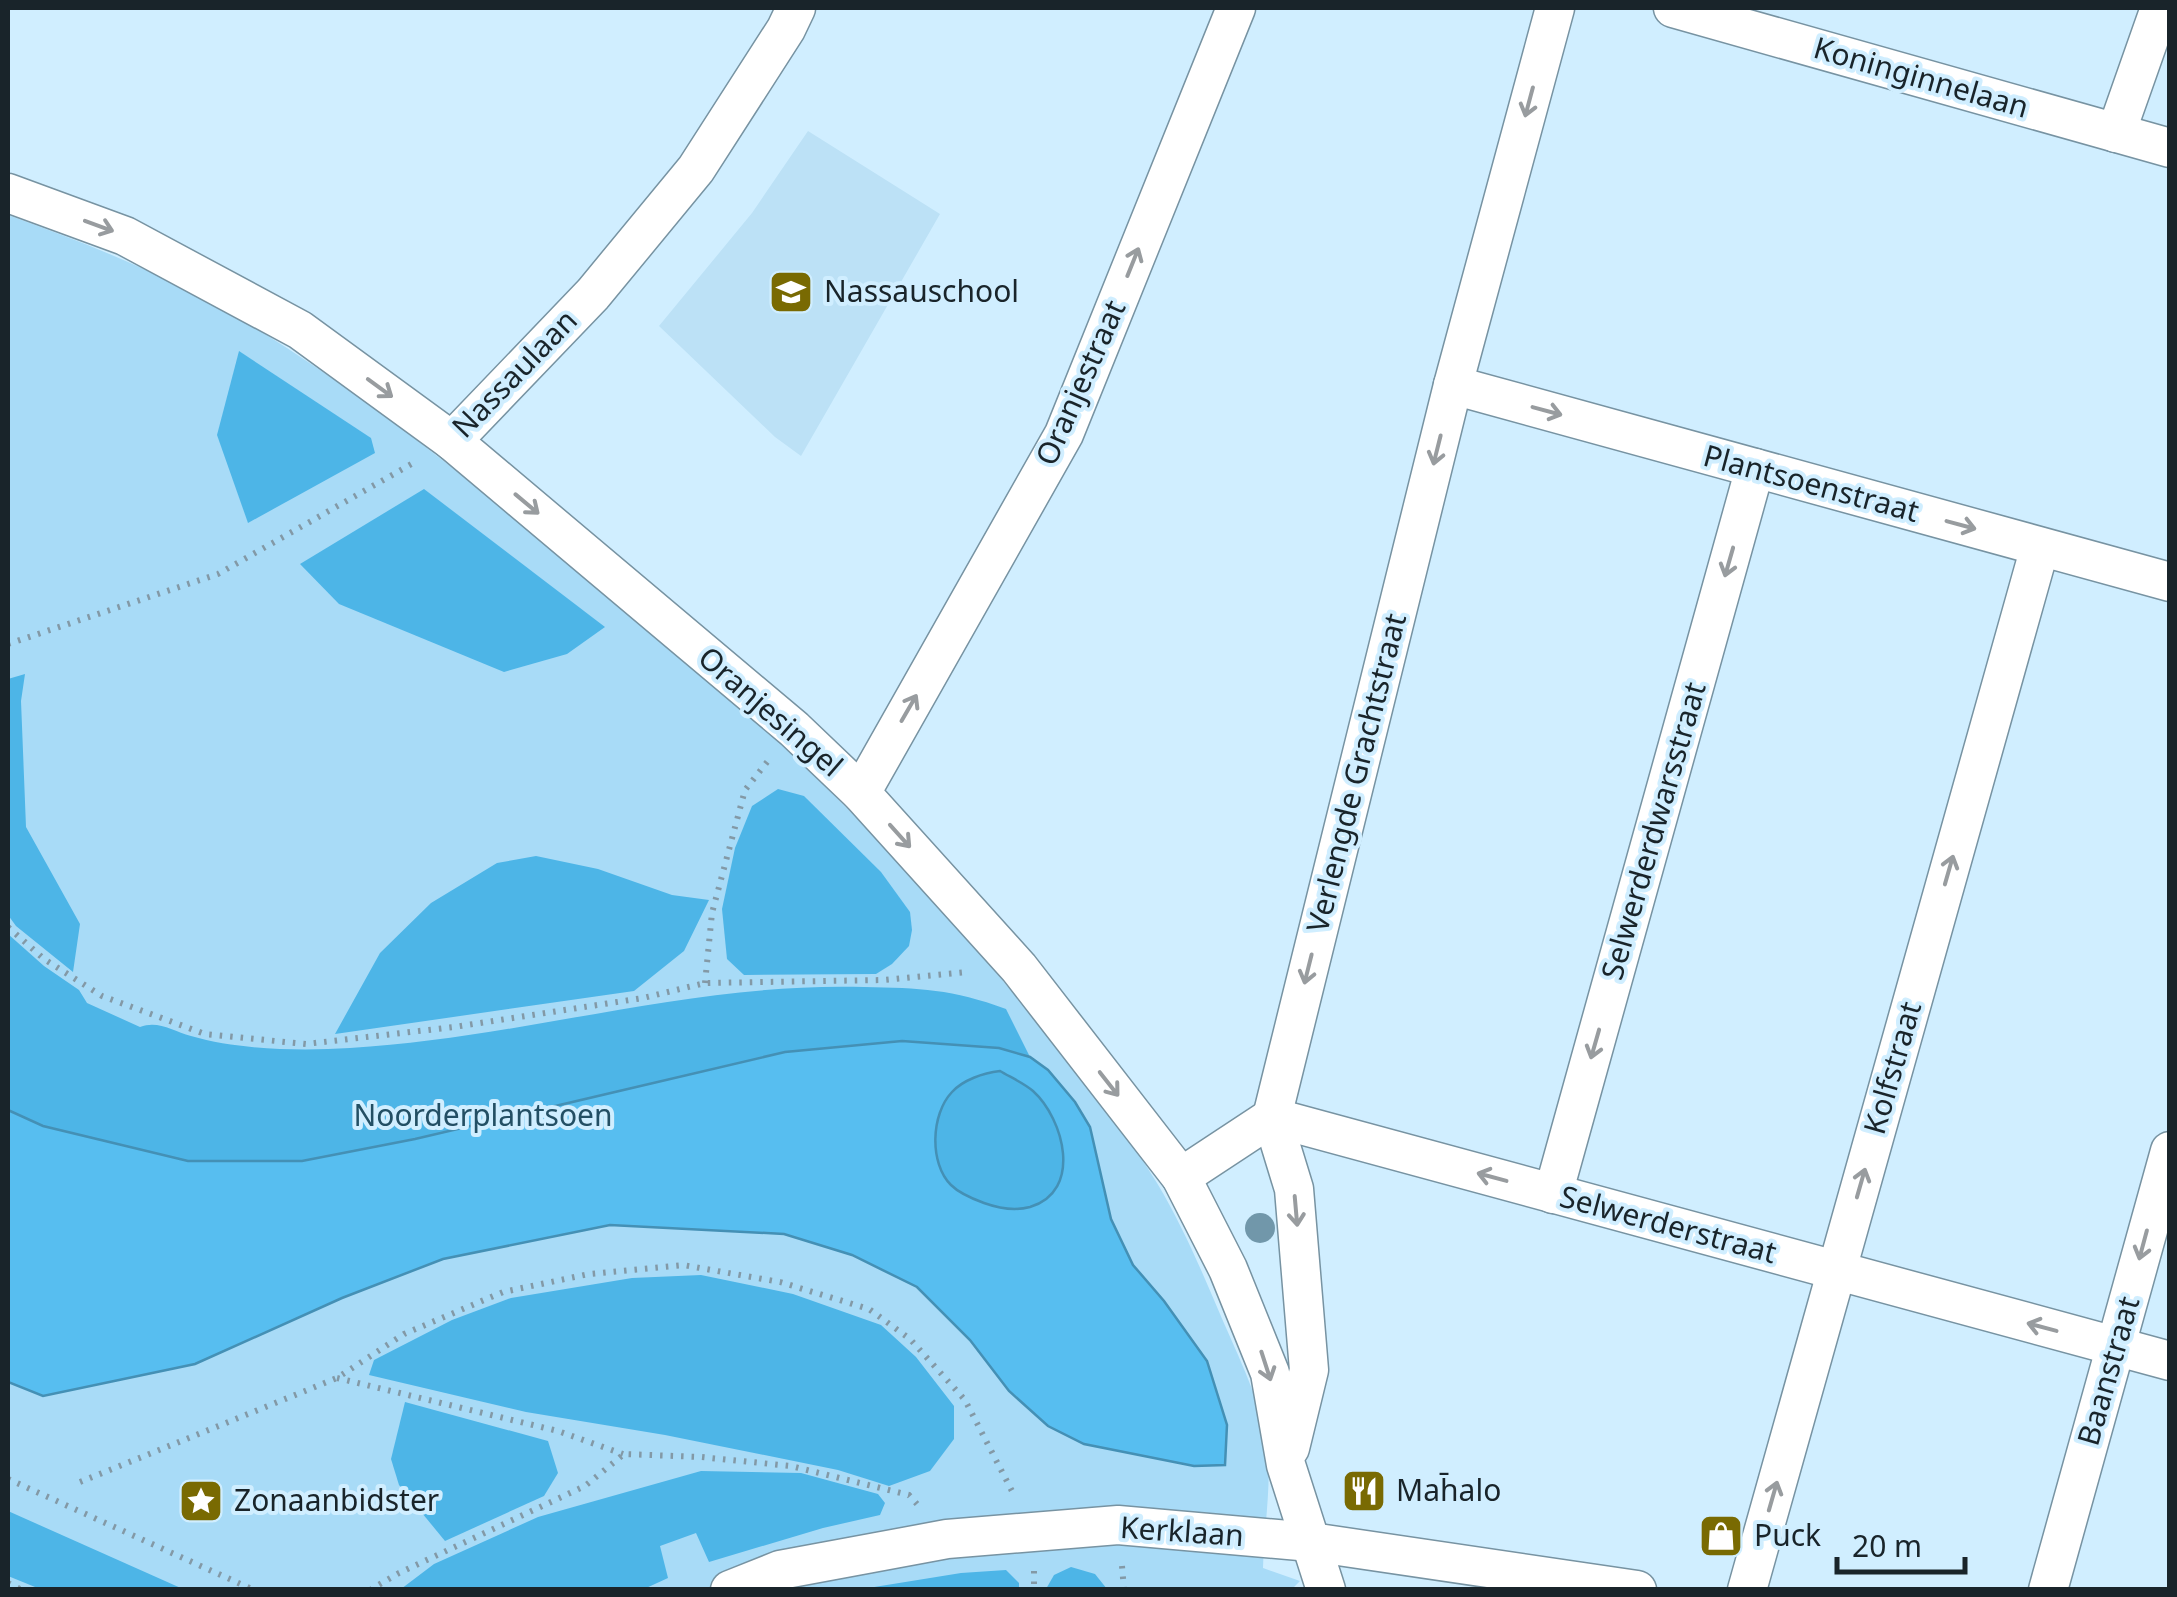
<svg xmlns="http://www.w3.org/2000/svg" width="2177" height="1597" font-family="'Noto Sans',sans-serif">
<rect width="100%" height="100%" fill="#d0eeff"/>
<!-- built -->
<path fill="#bce1f6" d="M808,131L940,214L801,456L775,437L659,326L752,213Z"/>
<!-- green -->
<path fill="#a8dbf7" d="M8,215C89,244 171,277 246,322C371,398 483,491 594,584C656,636 720,687 779,742C871,828 956,921 1035,1020C1077,1073 1122,1125 1157,1183C1182,1225 1201,1269 1220,1314C1238,1356 1263,1405 1268,1451C1271,1489 1264,1530 1263,1568L1300,1581L1291,1590L8,1589Z"/>
<!-- forest -->
<g fill="#4db5e7">
<path d="M239,351L371,438L375,453L248,523L217,435Z"/>
<path d="M424,489L605,627L567,654L504,672L339,604L300,564Z"/>
<path d="M25,674L21,701L26,827L80,924L73,972L16,926L8,915V679Z"/>
<path d="M778,789L804,796L881,872L910,912L912,930L909,946L892,964L876,974L744,975L727,959L722,909L735,848L752,806Z"/>
<path d="M536,856L598,869L672,895L709,900L684,951L634,991L335,1034L380,953L431,903L497,863Z"/>
<path d="M8,934L44,966L79,990L87,1003L140,1027C158,1020 173,1031 191,1036C239,1050 300,1051 350,1048C523,1038 690,982 864,987C920,988 952,989 1006,1009L1030,1057L999,1048L785,1052L415,1139L302,1161H188L43,1126L8,1110Z"/>
<path d="M1000,1071C1010,1078 1024,1083 1033,1091C1064,1119 1083,1191 1030,1207C1015,1211 998,1208 984,1203C973,1199 960,1194 951,1185C929,1163 931,1114 952,1092C963,1080 984,1073 1000,1071Z"/>
<path d="M701,1275L793,1294L881,1325L916,1357L954,1406V1439L930,1471L889,1486L838,1470L665,1435L526,1412L369,1375L374,1360L452,1320L511,1298L632,1278Z"/>
<path d="M405,1402L548,1441L558,1473L544,1496L445,1541L399,1485L391,1459Z"/>
<path d="M701,1471L801,1473L878,1494L885,1503L880,1515L823,1528L709,1562L696,1533L660,1546L668,1578L644,1589H401L434,1564L538,1517Z"/>
<path d="M8,1511L183,1589H40L8,1576Z"/>
<path d="M1071,1567L1095,1574L1107,1589H1046L1054,1575Z"/>
<path d="M1006,1570L1019,1583V1589H862L961,1573Z"/>
</g>
<!-- water -->
<path fill="#57bef0" stroke="#4490b5" stroke-width="2.5" fill-rule="evenodd" d="M902,1041L999,1048L1030,1057L1048,1070L1075,1102L1090,1127L1111,1219L1133,1265L1164,1301L1207,1361L1227,1425L1225,1465L1194,1466L1084,1444L1048,1426L1009,1391L970,1340L917,1287L852,1255L784,1234L610,1225L443,1259L342,1298L195,1364L43,1396L8,1382V1110L43,1126L188,1161H302L415,1139L785,1052ZM1000,1071C1010,1077 1024,1083 1033,1091C1064,1119 1083,1191 1030,1207C1015,1211 998,1208 984,1203C973,1199 960,1194 951,1185C929,1163 931,1114 952,1092C963,1080 983,1073 1000,1071Z"/>
<g fill="none" stroke-linecap="round" stroke-linejoin="round">
<defs>
<g id="street">
<path d="M1673,8L2170,148"/>
<path d="M2116,133L2160,8"/>
<path d="M8,193L125,236L300,330L452,441L794,729L861,793L1019,968L1181,1177L1228,1269L1270,1373L1286,1465L1326,1590"/>
<path d="M1453,385L2170,582"/>
<path d="M452,441L593,294L696,169L786,29L796,8"/>
<path d="M861,793L1064,434L1236,8"/>
<path d="M1181,1177L1272,1117L2170,1361"/>
<path d="M1553,1194L1755,468"/>
<path d="M1290,1448L1309,1370L1294,1189L1272,1117L1453,385L1555,8"/>
<path d="M730,1590L780,1570L947,1539L1118,1525L1311,1542L1637,1590"/>
<path d="M1747,1590L2040,547"/>
<path d="M2048,1590L2170,1151"/>
</g>
</defs>
<!-- street casing -->
<use href="#street" stroke="#7793a2" stroke-width="41"/>
<!-- path -->
<g stroke="#8399a6" stroke-width="6" stroke-dasharray="2.5 8" stroke-linecap="butt">
<path d="M8,644L218,574L415,462"/>
<path d="M8,927L44,959L102,996L205,1034L306,1044L454,1027L643,998L705,983L884,980L968,972"/>
<path d="M705,983L712,913L745,790L771,757"/>
<path d="M337,1378L558,1431L623,1454"/>
<path d="M8,1479L254,1590"/>
<path d="M80,1482L337,1378L404,1334L503,1292L589,1274L683,1265L780,1282L869,1309L910,1339L965,1400L1013,1493"/>
<path d="M1122,1566L1124,1590"/>
<path d="M1034,1571V1590"/>
<path d="M8,1583L22,1590"/>
<path d="M370,1590L399,1573L585,1486L624,1454L701,1457L791,1466L909,1495L917,1504"/>
</g>
<!-- street -->
<use href="#street" stroke="#fff" stroke-width="38"/>
</g>
<!-- trees -->
<circle fill="#7197aa" cx="1260" cy="1228" r="15"/>
<!-- one-way arrows -->
<defs><path id="oneway-shaft" d="M-6 0H5M1.5-3L5.5 0L1.5 3" fill="none" stroke-width="1.6" stroke-linecap="round" stroke-linejoin="round" transform="scale(2.5)"/></defs>
<g stroke="#989c9f">
<use href="#oneway-shaft" transform="translate(1529 102) rotate(105)"/>
<use href="#oneway-shaft" transform="translate(99 226) rotate(20)"/>
<use href="#oneway-shaft" transform="translate(1133 262) rotate(-68)"/>
<use href="#oneway-shaft" transform="translate(380 388) rotate(36)"/>
<use href="#oneway-shaft" transform="translate(1547 411) rotate(15)"/>
<use href="#oneway-shaft" transform="translate(1437 450) rotate(104)"/>
<use href="#oneway-shaft" transform="translate(527 504) rotate(40)"/>
<use href="#oneway-shaft" transform="translate(1961 525) rotate(15)"/>
<use href="#oneway-shaft" transform="translate(1729 562) rotate(106)"/>
<use href="#oneway-shaft" transform="translate(909 708) rotate(-60)"/>
<use href="#oneway-shaft" transform="translate(900 836) rotate(48)"/>
<use href="#oneway-shaft" transform="translate(1949 870) rotate(-74)"/>
<use href="#oneway-shaft" transform="translate(1308 969) rotate(104)"/>
<use href="#oneway-shaft" transform="translate(1595 1044) rotate(106)"/>
<use href="#oneway-shaft" transform="translate(1109 1084) rotate(52)"/>
<use href="#oneway-shaft" transform="translate(1492 1177) rotate(-165)"/>
<use href="#oneway-shaft" transform="translate(1861 1183) rotate(-74)"/>
<use href="#oneway-shaft" transform="translate(1296 1211) rotate(85)"/>
<use href="#oneway-shaft" transform="translate(2143 1245) rotate(105)"/>
<use href="#oneway-shaft" transform="translate(2042 1327) rotate(-165)"/>
<use href="#oneway-shaft" transform="translate(1266 1366) rotate(72)"/>
<use href="#oneway-shaft" transform="translate(1773 1496) rotate(-74)"/>
</g>
<!-- icons -->
<defs>
<symbol id="school-square" viewBox="-11 -11 22 22"><rect x="-9" y="-9" width="18" height="18" rx="4" fill="#796a02" stroke="#d0eeff"/><path d="M0-5L7-2L0 1L-7-2ZM-4 1L0 2.5L4 1V4Q0 6-4 4Z" fill="#fff"/></symbol>
<symbol id="restaurant-square" viewBox="-11 -11 22 22"><rect x="-9" y="-9" width="18" height="18" rx="4" fill="#796a02" stroke="#d0eeff"/><path d="M-5-6h1v4h1v-4h1v4h1v-4h1v5L-1.5 .5V6h-2V.5L-5-1ZM5-6V6H3V1.5H1.5Q1.5-4 5-6Z" fill="#fff"/></symbol>
<symbol id="sight-square" viewBox="-11 -11 22 22"><rect x="-9" y="-9" width="18" height="18" rx="4" fill="#796a02" stroke="#d0eeff"/><path d="M0-6L1.8-2.2L6-1.7L2.9 1.2L3.7 5.4L0 3.3L-3.7 5.4L-2.9 1.2L-6-1.7L-1.8-2.2Z" fill="#fff"/></symbol>
<symbol id="shop-square" viewBox="-11 -11 22 22"><rect x="-9" y="-9" width="18" height="18" rx="4" fill="#796a02" stroke="#d0eeff"/><path d="M-5-2.5h2.3a2.7 3.5 0 0 1 5.4 0H5L5.5 6h-11ZM-1.5-2.5h3a1.5 2.3 0 0 0-3 0Z" fill="#fff"/></symbol>
</defs>
<g fill-rule="evenodd">
<use href="#school-square" x="766" y="267" width="50" height="50"/>
<use href="#restaurant-square" x="1339" y="1466" width="50" height="50"/>
<use href="#sight-square" x="176" y="1476" width="50" height="50"/>
<use href="#shop-square" x="1696" y="1511" width="50" height="50"/>
</g>
<g text-anchor="middle" stroke-width="8" stroke-linejoin="round" paint-order="stroke">
<!-- street labels -->
<g font-size="30" fill="#19242a" stroke="#d0eeff">
<text transform="translate(1921 78) rotate(16)" y="10">Koninginnelaan</text>
<text transform="translate(515 374) rotate(-46)" y="10">Nassaulaan</text>
<text transform="translate(1081 383) rotate(-66)" y="10">Oranjestraat</text>
<text transform="translate(1811 484) rotate(15)" y="10">Plantsoenstraat</text>
<text transform="translate(770 712) rotate(41)" y="10">Oranjesingel</text>
<text transform="translate(1357 773) rotate(-76)" y="10">Verlengde Grachtstraat</text>
<text transform="translate(1654 831) rotate(-74)" y="10">Selwerderdwarsstraat</text>
<text transform="translate(1893 1068) rotate(-74)" y="10">Kolfstraat</text>
<text transform="translate(1668 1225) rotate(15)" y="10">Selwerderstraat</text>
<text transform="translate(2109 1371) rotate(-74)" y="10">Baanstraat</text>
<text transform="translate(1182 1532) rotate(4)" y="10">Kerklaan</text>
</g>
<!-- poi labels -->
<g font-size="30" fill="#19242a" stroke="#d0eeff" text-anchor="start">
<text x="824" y="302">Nassauschool</text>
<text x="1396" y="1501">Mah̄alo</text>
<text x="234" y="1511">Zonaanbidster</text>
<text x="1754" y="1546">Puck</text>
</g>
<!-- park labels -->
<g font-size="30" fill="#234f64" stroke="#d0eeff">
<text x="483" y="1126">Noorderplantsoen</text>
</g>
</g>
<!-- border -->
<rect width="2177" height="1597" fill="none" stroke="#19242a" stroke-width="20"/>
<!-- scale -->
<path d="M1837 1557v15h128v-15" fill="none" stroke="#19242a" stroke-width="5"/>
<text x="1852" y="1557" font-size="30" fill="#19242a" stroke="#d0eeff" stroke-width="8" paint-order="stroke">20 m</text>
</svg>
